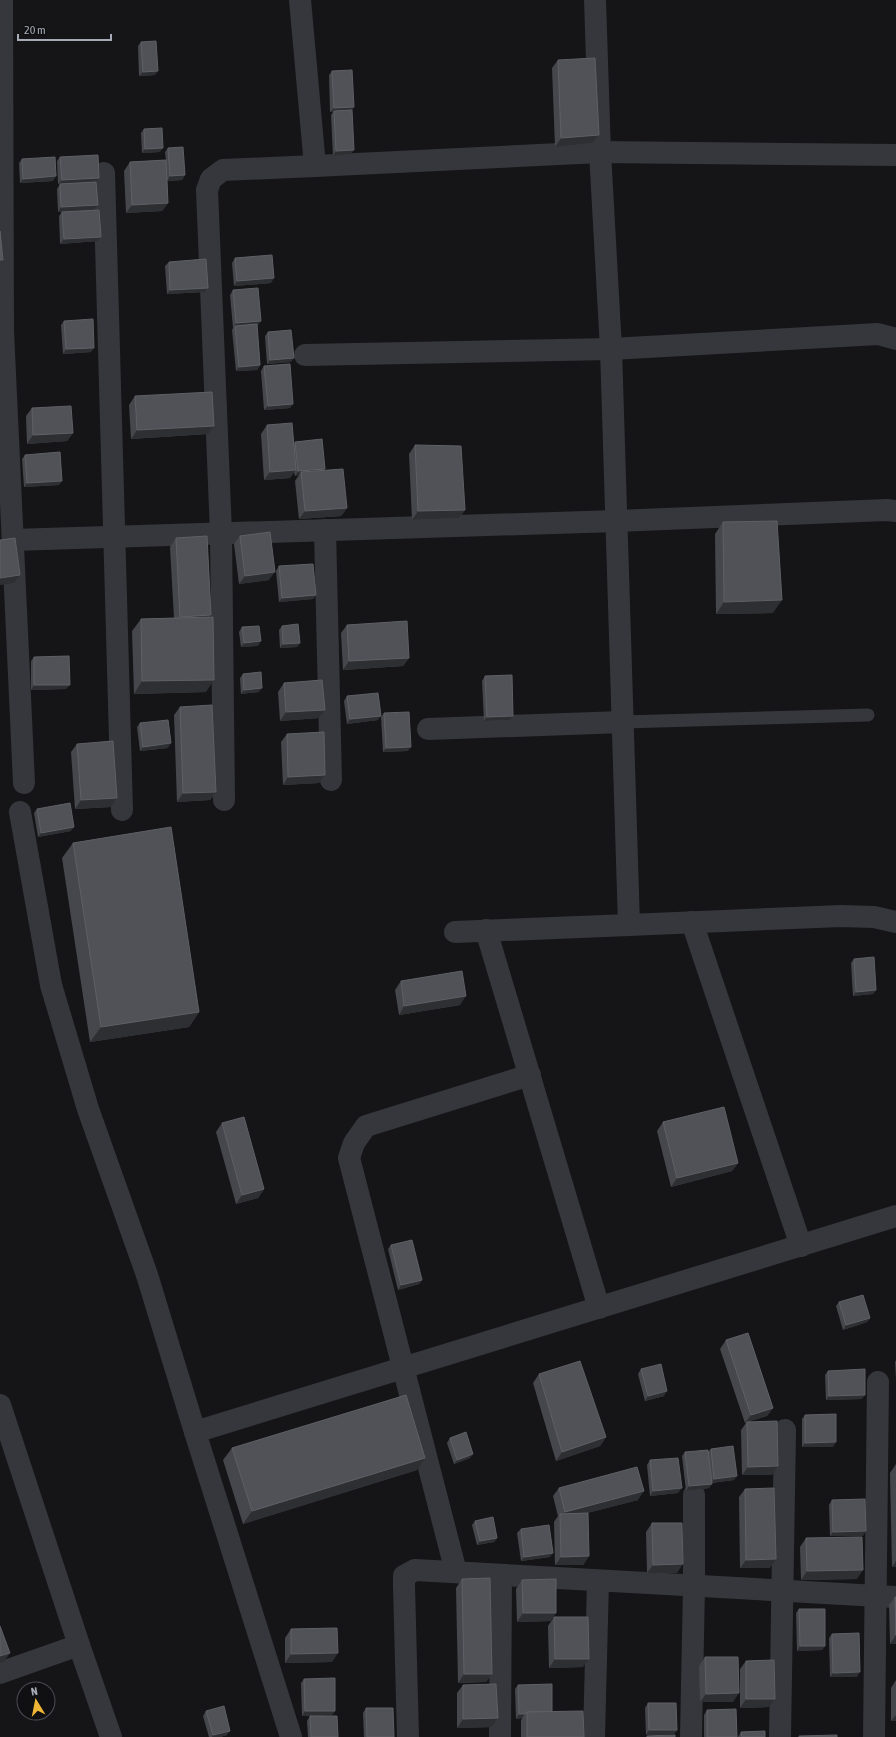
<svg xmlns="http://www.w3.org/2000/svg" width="896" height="1737" font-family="'Asap Condensed',sans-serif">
<rect width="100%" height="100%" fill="#151517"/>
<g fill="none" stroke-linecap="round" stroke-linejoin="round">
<!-- service -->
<path stroke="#36373c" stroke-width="13" d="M623,722L868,715"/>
<!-- minor -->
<g stroke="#36373c" stroke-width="22">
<path d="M2,0L3,331"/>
<path d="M300,0L315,166L600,152L896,155"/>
<path d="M595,0L600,152L611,349L629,925L841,916L874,917L896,922"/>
<path d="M104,173L122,810"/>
<path d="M0,331H3L24,783"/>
<path d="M305,355L611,349L878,334L896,339"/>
<path d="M325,530L331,780"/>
<path d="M13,540L616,521L887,510L896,511"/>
<path d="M428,729L623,722"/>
<path d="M224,800L221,533L207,190L211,179L223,170L315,166"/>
<path d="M20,812L51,985L88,1109L147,1275L195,1432"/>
<path d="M692,922L801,1246"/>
<path d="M486,930L599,1308"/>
<path d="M455,932L629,925"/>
<path d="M0,1405L79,1645L0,1673"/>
<path d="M456,1572L349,1158L354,1143L366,1126L530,1075"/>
<path d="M79,1645L111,1737"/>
<path d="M291,1737L195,1432L896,1216"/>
<path d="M408,1737L404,1586V1576L415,1570L896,1597"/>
<path d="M500,1737L501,1575"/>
<path d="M594,1737L598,1581"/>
<path d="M691,1737L694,1586V1495"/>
<path d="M780,1737L785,1430"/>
<path d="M874,1737L878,1382"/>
</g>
</g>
<!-- wall -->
<g fill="#46474c">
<path d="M141,42L155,75L139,76L138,46Z"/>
<path d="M558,60L599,135L593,143L555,147L552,68Z"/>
<path d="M332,71L354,107L352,110L351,154L333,156L331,115L333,112H330L329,75Z"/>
<path d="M144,129L160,152L142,153L141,133Z"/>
<path d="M168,148L185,175L182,180L167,181L168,203L162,211L126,213L124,171L130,162L166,160L165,152Z"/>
<path d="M60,157L99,178L96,182L98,205L94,210L58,212L57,189L60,184L75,183L58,184L57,161Z"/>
<path d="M22,159L53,181L20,183L19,163Z"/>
<path d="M62,212L101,237L98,241L60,244L59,216Z"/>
<path d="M235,258L271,283L234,286L232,263Z"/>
<path d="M169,262L208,288L205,292L167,294L165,266Z"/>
<path d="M233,290L261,321L257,325L260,365L257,370L236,371L232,330L233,328L230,295Z"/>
<path d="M64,321L91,352L63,354L61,325Z"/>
<path d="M268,332L291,362L267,364L265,336Z"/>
<path d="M264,366L290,408L264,410L261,371Z"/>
<path d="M135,396L208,434L131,439L129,405Z"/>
<path d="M32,408L73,433L67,441L27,444L26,416Z"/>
<path d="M267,425L294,444L295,442L325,469L324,471L347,508L341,516L299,519L295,481L299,475L295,476L294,472L290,478L264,480L261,434Z"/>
<path d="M415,445L465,510L459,518L412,520L409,454Z"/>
<path d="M25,455L59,485L24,487L22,459Z"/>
<path d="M723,522L773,613L716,614L715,534Z"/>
<path d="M240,536L269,580L239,584L234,544Z"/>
<path d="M176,538L210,617L206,692L134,694L132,631L141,619L174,618L170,547Z"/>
<path d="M279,566L316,595L313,599L279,602L276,571Z"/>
<path d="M347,625L409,658L403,666L343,670L341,633Z"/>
<path d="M282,626L300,643L297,647L280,648L279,630Z"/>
<path d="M242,627L258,646L241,647L239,632Z"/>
<path d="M34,657L66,689L31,690V661Z"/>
<path d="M243,674L259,692L241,694L240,678Z"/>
<path d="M485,676L510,720L484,721L482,681Z"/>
<path d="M284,683L319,718L280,721L278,692Z"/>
<path d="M347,696L378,720L347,724L344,701Z"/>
<path d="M180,707L216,792L210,800L177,802L174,715Z"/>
<path d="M384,713L408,751L383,752L381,717Z"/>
<path d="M140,723L168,748L140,751L137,727Z"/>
<path d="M287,734L325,775L319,783L283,785L281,742Z"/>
<path d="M77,744L111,807L75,809L71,752Z"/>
<path d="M37,809L71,831L38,837L34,813Z"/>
<path d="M73,843L199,1012L189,1027L90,1042L62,858Z"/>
<path d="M854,959L876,990L873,994L853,996L851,963Z"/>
<path d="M401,981L460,1005L399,1015L395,990Z"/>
<path d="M663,1122L738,1163L732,1171L671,1187L657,1131Z"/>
<path d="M222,1123L264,1189L258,1198L236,1204L216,1132Z"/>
<path d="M391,1245L422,1280L419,1284L398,1290L388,1249Z"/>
<path d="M839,1302L870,1318L867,1322L843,1330L836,1306Z"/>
<path d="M726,1340L773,1408L767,1416L750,1421L772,1475H742L741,1430L746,1423H745L720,1349Z"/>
<path d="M896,1360V1379L895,1362Z"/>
<path d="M641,1369L664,1396L645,1401L638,1374Z"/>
<path d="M828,1371L862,1399L826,1400L825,1375Z"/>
<path d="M539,1374L606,1437L600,1446L556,1461L533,1383Z"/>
<path d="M805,1415L833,1447H802V1419Z"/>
<path d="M450,1438L470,1458L454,1464L447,1443Z"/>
<path d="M232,1448L417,1470L243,1524L223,1460Z"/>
<path d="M711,1449L734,1480L712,1483L709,1488L686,1491L682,1456L685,1452H708Z"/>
<path d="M650,1460L678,1493L650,1496L647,1465Z"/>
<path d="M896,1464V1567H892L890,1473Z"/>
<path d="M559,1488L638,1500L587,1513L589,1556L583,1565H555L554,1522L558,1516L553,1496Z"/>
<path d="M745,1489L770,1568H740L739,1497Z"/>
<path d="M832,1500L863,1536H830L829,1505Z"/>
<path d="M475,1521L497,1538L494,1542L477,1545L472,1525Z"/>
<path d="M652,1523L677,1573H647L646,1532Z"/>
<path d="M521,1529L550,1557L521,1561L517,1533Z"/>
<path d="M806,1538L857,1579L801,1580L800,1547Z"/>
<path d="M462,1579L492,1674L486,1682L458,1683L456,1588Z"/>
<path d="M522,1580L551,1621L517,1622L516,1589Z"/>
<path d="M895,1597H896V1644H890L889,1605Z"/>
<path d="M799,1609L825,1646L822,1650L797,1651L796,1613Z"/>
<path d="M554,1617L583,1667L549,1668L548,1626Z"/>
<path d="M291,1629L332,1662L285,1663V1638Z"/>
<path d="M832,1634L857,1677H830L829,1638Z"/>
<path d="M705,1657L733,1702H700L699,1666Z"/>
<path d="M746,1661L769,1707L740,1708V1669Z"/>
<path d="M304,1679L335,1711L332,1715L302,1716L301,1683Z"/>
<path d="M896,1680V1721H891V1688Z"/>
<path d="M463,1685L498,1718L492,1727L457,1728V1693Z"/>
<path d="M518,1685L552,1712L584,1737H521V1721L522,1718L516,1719L515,1689Z"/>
<path d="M648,1703L677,1730L674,1734L646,1735L645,1708Z"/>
<path d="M366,1708L394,1737H364L363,1713Z"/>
<path d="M707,1710L737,1737H704V1715Z"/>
<path d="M206,1711L227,1735L220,1737H209L203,1716Z"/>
<path d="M310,1716L338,1737H308L307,1721Z"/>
<path d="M741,1732L765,1737H738Z"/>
</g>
<!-- shaded-wall -->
<g fill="#2e2f32">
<path d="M158,71L155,75L139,76L143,72Z"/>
<path d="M354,107L351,111H334L333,112H330L334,108Z"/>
<path d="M599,135L593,143L555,147L561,138Z"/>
<path d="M163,148L160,152L142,153L145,149Z"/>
<path d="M354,150L351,154L333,156L336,151Z"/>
<path d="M185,175L182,180L167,181L170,176Z"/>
<path d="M56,176L53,181L20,183L23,179Z"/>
<path d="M99,178L96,182L58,184L62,180Z"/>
<path d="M168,203L162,211L126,213L132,205Z"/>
<path d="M98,205L94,210L58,212L61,207Z"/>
<path d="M101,237L98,241L60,244L64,239Z"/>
<path d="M274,278L271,283L234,286L237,281Z"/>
<path d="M208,288L205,292L167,294L170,290Z"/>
<path d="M261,321L258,325L235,327V326L233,328L236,323Z"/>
<path d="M94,348L91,352L63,354L66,349Z"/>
<path d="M294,358L291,362L267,364L270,360Z"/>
<path d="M260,365L257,370L236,371L239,367Z"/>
<path d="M293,404L290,408L264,410L268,406Z"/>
<path d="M214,426L208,434L131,439L137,430Z"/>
<path d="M73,433L67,441L27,444L33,435Z"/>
<path d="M325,469L322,474L301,472L299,475L295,476L298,471Z"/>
<path d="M296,470L290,478L264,480L270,472Z"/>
<path d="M62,481L59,485L24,487L27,483Z"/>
<path d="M347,508L341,516L299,519L305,511Z"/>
<path d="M465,510L459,518L412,520L418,511Z"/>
<path d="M275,572L269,580L239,584L245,576Z"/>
<path d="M20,575L14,583L0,585V578Z"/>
<path d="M316,595L313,599L279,602L282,598Z"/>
<path d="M782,600L773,613L716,614L724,602Z"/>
<path d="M211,615L205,624L174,625L180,617Z"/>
<path d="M261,641L258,646L241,647L244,643Z"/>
<path d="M300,643L297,647L280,648L283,644Z"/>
<path d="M409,658L403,666L343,670L349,661Z"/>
<path d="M214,680L206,692L134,694L142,681Z"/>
<path d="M34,685H70L66,689L31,690Z"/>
<path d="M262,688L259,692L241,694L244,690Z"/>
<path d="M325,710L319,718L280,721L286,712Z"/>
<path d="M381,716L378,720L347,724L350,719Z"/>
<path d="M513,716L510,720L484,721L487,717Z"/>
<path d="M171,743L168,748L140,751L143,747Z"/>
<path d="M411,747L408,751L383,752L386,748Z"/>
<path d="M325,775L319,783L283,785L288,777Z"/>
<path d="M216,792L210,800L177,802L183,793Z"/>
<path d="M117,798L111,807L75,809L81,800Z"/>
<path d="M74,827L71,831L38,837L41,833Z"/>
<path d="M876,990L873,994L853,996L856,992Z"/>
<path d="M466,996L460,1005L399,1015L404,1006Z"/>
<path d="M199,1012L189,1027L90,1042L101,1027Z"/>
<path d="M738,1163L732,1171L671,1187L677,1178Z"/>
<path d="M264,1189L258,1198L236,1204L242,1195Z"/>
<path d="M422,1280L419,1284L398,1290L401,1285Z"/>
<path d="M870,1318L867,1322L843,1330L846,1325Z"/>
<path d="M667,1391L664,1396L645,1401L648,1396Z"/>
<path d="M865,1395L862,1399L826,1400L829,1396Z"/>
<path d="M773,1408L767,1416L747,1422L745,1423L751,1415Z"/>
<path d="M606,1437L600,1446L556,1461L562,1452Z"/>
<path d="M836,1442L833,1447H802L805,1443Z"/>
<path d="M473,1454L470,1458L454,1464L457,1460Z"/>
<path d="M425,1458L417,1470L243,1524L252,1511Z"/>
<path d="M778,1466L772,1475H742L748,1467Z"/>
<path d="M737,1476L734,1480L711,1483L714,1479Z"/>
<path d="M712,1484L709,1488L686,1491L689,1486Z"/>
<path d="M682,1488L678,1493L650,1496L653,1491Z"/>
<path d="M644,1491L638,1500L560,1520V1519L565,1512Z"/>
<path d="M866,1531L863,1536H830L833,1532Z"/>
<path d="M497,1538L494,1542L477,1545L480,1541Z"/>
<path d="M553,1553L550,1557L521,1561L524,1557Z"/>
<path d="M589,1556L583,1565H555L561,1557Z"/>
<path d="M776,1559L770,1568H740L746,1560Z"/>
<path d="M896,1561V1567H892Z"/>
<path d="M683,1564L677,1573H647L653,1565Z"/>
<path d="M863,1570L857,1579L801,1580L807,1571Z"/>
<path d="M523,1613H556L551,1621L517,1622Z"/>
<path d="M896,1635V1644H890Z"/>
<path d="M800,1646H825L822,1650L797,1651Z"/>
<path d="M10,1653L4,1662L0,1663V1656Z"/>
<path d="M338,1653L332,1662L285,1663L291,1654Z"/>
<path d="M555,1659H589L583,1667L549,1668Z"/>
<path d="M860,1672L857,1677H830L833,1673Z"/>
<path d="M464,1674H492L486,1682L458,1683Z"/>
<path d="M739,1693L733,1702H700L706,1694Z"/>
<path d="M746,1699H775L769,1707L740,1708Z"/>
<path d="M305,1711H335L332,1715L302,1716Z"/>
<path d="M519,1714H525L522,1718L516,1719Z"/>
<path d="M896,1715V1721H891Z"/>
<path d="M498,1718L492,1727L457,1728L463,1719Z"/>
<path d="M649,1730H677L674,1734L646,1735Z"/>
<path d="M230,1731L227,1735L220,1737H212L213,1735Z"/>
</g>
<!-- building -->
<g fill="#515258" stroke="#5e6066">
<path d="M156,41L158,71L143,72L141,42Z"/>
<path d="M595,58L599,135L561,138L558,60Z"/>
<path d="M352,70L354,107L334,108L332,71Z"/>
<path d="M352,110L354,150L336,151L334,111Z"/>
<path d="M162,128L163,148L145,149L144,129Z"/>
<path d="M183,147L185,175L170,176L168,148Z"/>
<path d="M98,155L99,178L62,180L60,157Z"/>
<path d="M55,157L56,176L23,179L22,159Z"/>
<path d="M166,160L168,203L132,205L130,162Z"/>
<path d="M96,182L98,205L61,207L60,184Z"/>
<path d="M99,210L101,237L64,239L62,212Z"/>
<path d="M0,231L3,260H0Z"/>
<path d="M272,255L274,278L237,281L235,258Z"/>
<path d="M206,259L208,288L170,290L169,262Z"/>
<path d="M258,288L261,321L236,323L233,290Z"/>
<path d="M93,319L94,348L66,349L64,321Z"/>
<path d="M257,324L260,365L239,367L235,326Z"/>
<path d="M291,330L294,358L270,360L268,332Z"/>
<path d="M290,364L293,404L268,406L264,366Z"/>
<path d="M212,392L214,426L137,430L135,396Z"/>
<path d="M71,406L73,433L33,435L32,408Z"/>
<path d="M292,423L296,470L270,472L267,425Z"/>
<path d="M322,439L325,469L298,471L295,442Z"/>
<path d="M415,445L461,446L465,510L418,511Z"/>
<path d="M60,452L62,481L27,483L25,455Z"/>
<path d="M343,469L347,508L305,511L301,472Z"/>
<path d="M777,521L782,600L724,602L723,522Z"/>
<path d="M270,532L275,572L245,576L240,536Z"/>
<path d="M207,536L211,615L180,617L176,538Z"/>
<path d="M15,538L20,575L0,578V540Z"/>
<path d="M313,564L316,595L282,598L279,566Z"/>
<path d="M213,617L214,680L142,681L141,619Z"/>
<path d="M407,621L409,658L349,661L347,625Z"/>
<path d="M298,624L300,643L283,644L282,626Z"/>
<path d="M259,626L261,641L244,643L242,627Z"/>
<path d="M69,656L70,685H34V657Z"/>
<path d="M261,672L262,688L244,690L243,674Z"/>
<path d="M512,675L513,716L487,717L485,676Z"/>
<path d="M322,680L325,710L286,712L284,683Z"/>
<path d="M378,693L381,716L350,719L347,696Z"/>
<path d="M212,705L216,792L183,793L180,707Z"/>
<path d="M409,712L411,747L386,748L384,713Z"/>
<path d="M168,720L171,743L143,747L140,723Z"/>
<path d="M324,732L325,775L288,777L287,734Z"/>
<path d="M113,741L117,798L81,800L77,744Z"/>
<path d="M70,803L74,827L41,833L37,809Z"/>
<path d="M171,827L199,1012L101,1027L73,843Z"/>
<path d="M874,957L876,990L856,992L854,959Z"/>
<path d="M462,971L466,996L404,1006L401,981Z"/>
<path d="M724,1107L738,1163L677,1178L663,1122Z"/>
<path d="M244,1117L264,1189L242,1195L222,1123Z"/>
<path d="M412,1240L422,1280L401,1285L391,1245Z"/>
<path d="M863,1295L870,1318L846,1325L839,1302Z"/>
<path d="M748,1333L773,1408L751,1415L726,1340Z"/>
<path d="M580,1361L606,1437L562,1452L539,1374Z"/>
<path d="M661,1364L667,1391L648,1396L641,1369Z"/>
<path d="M865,1369V1395L829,1396L828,1371Z"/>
<path d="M406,1395L425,1458L252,1511L232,1448Z"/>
<path d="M836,1414V1442L805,1443V1415Z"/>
<path d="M777,1421L778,1466L748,1467L747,1422Z"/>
<path d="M466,1432L473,1454L457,1460L450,1438Z"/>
<path d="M733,1446L737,1476L714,1479L711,1449Z"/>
<path d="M708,1450L712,1484L689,1486L685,1452Z"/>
<path d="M678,1458L682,1488L653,1491L650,1460Z"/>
<path d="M637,1467L644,1491L565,1512L559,1488Z"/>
<path d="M774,1488L776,1559L746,1560L745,1489Z"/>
<path d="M865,1499L866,1531L833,1532L832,1500Z"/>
<path d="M588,1513L589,1556L561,1557L560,1514Z"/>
<path d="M493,1517L497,1538L480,1541L475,1521Z"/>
<path d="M652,1523H682L683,1564L653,1565Z"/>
<path d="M549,1525L553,1553L524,1557L521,1529Z"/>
<path d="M862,1537L863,1570L807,1571L806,1538Z"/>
<path d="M490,1578L492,1674H464L462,1579Z"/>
<path d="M556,1579V1613H523L522,1580Z"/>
<path d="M895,1597H896V1635Z"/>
<path d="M799,1609H825V1646H800Z"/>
<path d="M554,1617H588L589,1659H555Z"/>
<path d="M0,1626L10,1653L0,1656Z"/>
<path d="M337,1628L338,1653L291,1654V1629Z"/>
<path d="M859,1633L860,1672L833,1673L832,1634Z"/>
<path d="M705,1657H738L739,1693L706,1694Z"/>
<path d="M774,1660L775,1699H746V1661Z"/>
<path d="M335,1678V1711H305L304,1679Z"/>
<path d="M496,1684L498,1718L463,1719V1685Z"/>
<path d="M552,1684V1712H527L525,1714H519L518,1685Z"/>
<path d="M648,1703H676L677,1730H649Z"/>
<path d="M224,1706L230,1731L213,1735L206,1711Z"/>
<path d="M366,1708H393L394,1737H367Z"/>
<path d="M736,1709L737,1737H707V1710Z"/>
<path d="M583,1711L584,1737H527V1712Z"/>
<path d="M310,1716H337L338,1737H311Z"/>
<path d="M765,1731V1737H742L741,1732Z"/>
<path d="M675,1735V1737H647V1736Z"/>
<path d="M837,1735V1737H799V1736Z"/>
</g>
<!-- north arrow -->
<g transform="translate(36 1701) rotate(350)"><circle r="19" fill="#101012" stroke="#4c4e54"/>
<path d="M0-3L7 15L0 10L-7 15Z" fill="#efb534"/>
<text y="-6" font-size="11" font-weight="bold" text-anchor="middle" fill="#a7abb7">N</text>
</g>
<!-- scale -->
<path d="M18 34v6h93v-6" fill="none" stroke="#a7abb7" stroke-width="2"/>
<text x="24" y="34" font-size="12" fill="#a7abb7" stroke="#101012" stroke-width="3" paint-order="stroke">20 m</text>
</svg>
